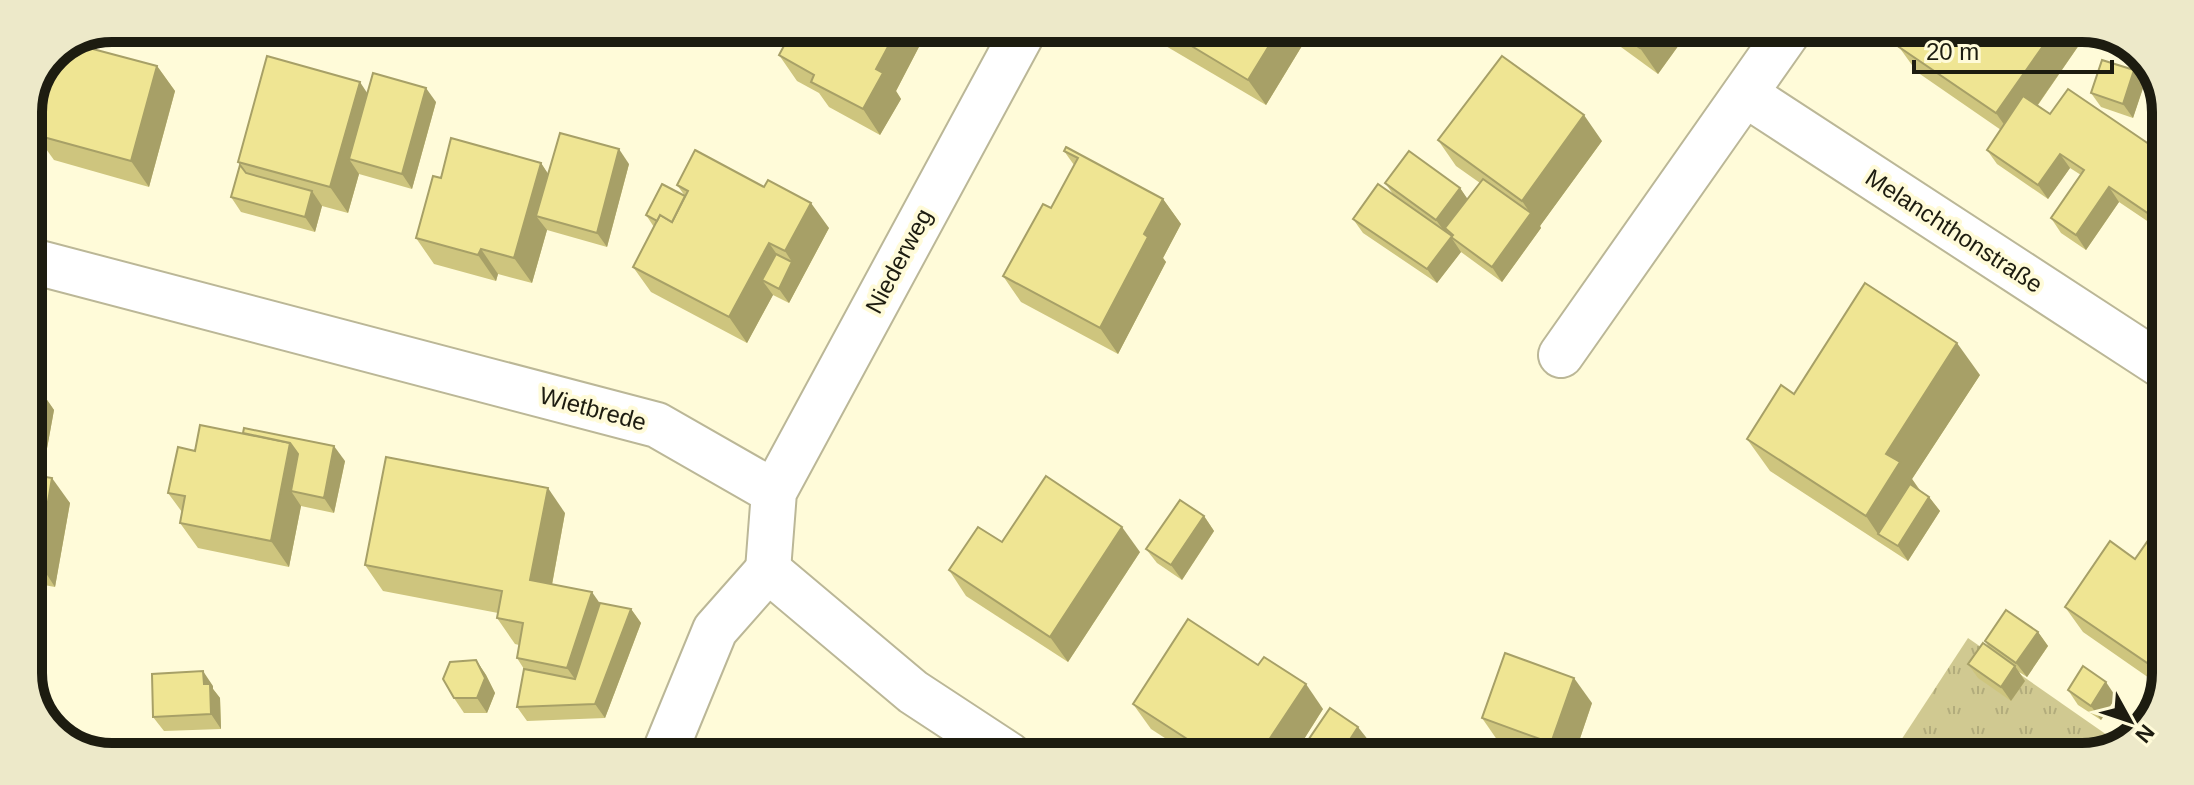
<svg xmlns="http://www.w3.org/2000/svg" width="2194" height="785" font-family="Helvetica,sans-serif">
<defs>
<pattern id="grass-tufts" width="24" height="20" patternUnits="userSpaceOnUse" patternTransform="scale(2)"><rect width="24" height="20" fill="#d0c991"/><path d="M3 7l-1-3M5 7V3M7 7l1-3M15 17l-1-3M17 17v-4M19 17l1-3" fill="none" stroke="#b2ac7c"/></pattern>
</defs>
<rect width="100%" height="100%" fill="#fffbd9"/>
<!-- grass -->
<path fill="url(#grass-tufts)" d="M1968,638L2120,744L2082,757H1890Z"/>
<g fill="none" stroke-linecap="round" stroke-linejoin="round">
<defs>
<g id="minor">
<path d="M1745,94L2164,367"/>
<path d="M28,260L657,425L774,492"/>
<path d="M1561,355L1788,32"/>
<path d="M768,570L774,492L1024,30"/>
<path d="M768,570L913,692L1009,755"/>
<path d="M664,754L715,630L768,570"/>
</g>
</defs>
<!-- minor casing -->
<use href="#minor" stroke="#bbb797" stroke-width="48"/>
<!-- minor -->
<use href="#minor" stroke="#fff" stroke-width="44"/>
</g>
<!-- wall -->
<g fill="#cec57e">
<path d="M1151,30L1311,31L1266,105L1159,42Z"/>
<path d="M1599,31H1689L1658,74Z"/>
<path d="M1909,32H2088L2038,105L2050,114L2165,155V233L2119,202L2086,250L2061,233L2051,218L2081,175L2070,168L2048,199L1997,164L1987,150L2001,130L1917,72L1899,47Z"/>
<path d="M921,43L896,91L901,99L880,135L829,107L819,93L797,81L779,55Z"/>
<path d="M2148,61L2161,93L2142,67Z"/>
<path d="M157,66L175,91L149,187L54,160L36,135Z"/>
<path d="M2134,70L2144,85L2133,118L2101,107L2091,93Z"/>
<path d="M367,93L436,102L412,189L359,174L348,213L322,206L315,232L241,212L231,197L240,165L238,162Z"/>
<path d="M1438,140L1602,141L1540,226L1541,228L1502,282L1461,252L1437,283L1363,233L1353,219L1393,194L1385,183L1460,188L1467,199L1480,183L1456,166Z"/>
<path d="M1064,151L1163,199L1181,224L1163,258L1166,262L1118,354L1021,302L1003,276L1051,208L1074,165Z"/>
<path d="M541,163L548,174L629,164L607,247L547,230L532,283L498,274L496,281L434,264L416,238L441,178Z"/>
<path d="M677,185L829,228L789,303L773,295L747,343L651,292L633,267L654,227L646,215L685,196Z"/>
<path d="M1980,375L1912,479L1920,490L1929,497L1940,511L1908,561L1770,471L1747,439L1794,394Z"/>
<path d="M28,383L36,384L54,410L42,476L70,503L55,587L28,582Z"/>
<path d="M195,451L345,461L334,513L301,506L289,567L198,548L180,523L182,512L168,493Z"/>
<path d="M565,513L552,585L600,603L631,609L641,623L605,718L527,721L517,707L524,669L517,658L519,645L515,644L497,618L498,613L383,591L365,565Z"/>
<path d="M1204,516L1214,531L1182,580L1157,563L1146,549Z"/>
<path d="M2163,519L2162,687L2083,632L2065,607L2135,559Z"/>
<path d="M1002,542L1140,552L1068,662L966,596L949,570Z"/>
<path d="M2038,632L2048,646L2027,677L2019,672L2025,681L2011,701L1978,678L1968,664L1990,649L1985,641Z"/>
<path d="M476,660L486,675L495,693L487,713H464L454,698Z"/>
<path d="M213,686V689L220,698L221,729L164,731L153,717Z"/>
<path d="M2068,690L2116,697L2101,720L2078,705Z"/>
<path d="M1592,703L1574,756H1533L1500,744L1482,718Z"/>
<path d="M1133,704L1323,709L1294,755H1191L1151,729Z"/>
</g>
<!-- shaded-wall -->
<g fill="#a7a067">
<path d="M897,30H912L921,43L896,91L901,99L880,135L863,109L876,69Z"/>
<path d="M1278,31H1311L1266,105L1248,80Z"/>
<path d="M1652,31H1689L1658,74L1640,48Z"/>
<path d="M2053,32H2088L2014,139L1996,113Z"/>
<path d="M157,66L175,91L149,187L131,161Z"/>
<path d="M2134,70L2144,85L2133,118L2123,104Z"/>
<path d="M360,82L377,108L349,159L359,174L348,213L330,187Z"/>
<path d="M426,88L436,102L412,189L402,174Z"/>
<path d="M1584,115L1602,141L1540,226L1541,228L1502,282L1492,267L1531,214L1522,201Z"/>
<path d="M619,149L629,164L607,247L597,233Z"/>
<path d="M2060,154L2070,168L2048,199L2038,185Z"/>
<path d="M541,163L558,189L536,216L547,230L532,283L514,258Z"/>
<path d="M2109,187L2119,202L2086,250L2076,235Z"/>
<path d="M1460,188L1478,214L1453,235L1445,228L1461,252L1437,283L1427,269L1450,239L1436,220Z"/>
<path d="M312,191L322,206L315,232L305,217Z"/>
<path d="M1163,199L1181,224L1163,258L1166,262L1118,354L1100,328L1144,234Z"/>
<path d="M811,203L829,228L789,303L779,289L792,262L785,251Z"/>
<path d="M2165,210V230L2158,220Z"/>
<path d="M769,243L787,269L762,280L773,295L747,343L729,317Z"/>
<path d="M481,249L498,274L496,281L478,255Z"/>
<path d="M1957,343L1980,375L1912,479L1922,494L1878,534L1866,516L1886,454Z"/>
<path d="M36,384L54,410L38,498L28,483V429Z"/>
<path d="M290,443L308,468L291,491L301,506L289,567L271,541Z"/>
<path d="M334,446L345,461L334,513L324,498Z"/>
<path d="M52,478L70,503L55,587L38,561Z"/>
<path d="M548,488L565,513L548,606L530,580Z"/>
<path d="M1929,497L1940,511L1908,561L1898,546Z"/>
<path d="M1204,516L1214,531L1182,580L1171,565Z"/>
<path d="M1122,527L1140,552L1068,662L1050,637Z"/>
<path d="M592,592L610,618L585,693L567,668Z"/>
<path d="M631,609L641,623L605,718L595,704Z"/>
<path d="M2038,632L2048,646L2027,677L2016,663Z"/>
<path d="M476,660L486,675L495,693L487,713L477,698Z"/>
<path d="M2015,666L2025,681L2011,701L2001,687Z"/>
<path d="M203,671L213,686V689L220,698L221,729L211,714L204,684Z"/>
<path d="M1574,678L1592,703L1574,756H1560L1551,743Z"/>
<path d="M2106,682L2116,697L2101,720L2091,706Z"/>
<path d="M1306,684L1323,709L1294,755H1259Z"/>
<path d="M1358,727L1369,741L1360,755H1340Z"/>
</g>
<!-- building -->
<g fill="#efe593" stroke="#a7a067" stroke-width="2">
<path d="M793,29L897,30L876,69L883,73L863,109L811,82L814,75L779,55Z"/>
<path d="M1165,30L1278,31L1248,80Z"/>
<path d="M1616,31H1652L1640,48Z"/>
<path d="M1909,32H2053L1996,113L1899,47Z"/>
<path d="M74,44L157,66L131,161L36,135L59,50Z"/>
<path d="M267,56L360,82L330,187L238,162Z"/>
<path d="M1502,56L1584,115L1522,201L1438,140Z"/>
<path d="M2102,60L2134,70L2123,104L2091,93Z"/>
<path d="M2147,60L2148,61L2155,79L2142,67Z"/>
<path d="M373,73L426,88L402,174L349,159Z"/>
<path d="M2068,89L2165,155V210L2158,220L2109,187L2076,235L2051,218L2084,170L2060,154L2038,185L1987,150L2023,96L2050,114Z"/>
<path d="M560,133L619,149L597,233L536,216Z"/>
<path d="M451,138L541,163L514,258L481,249L478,255L416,238L433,176L441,178Z"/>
<path d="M1066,147L1163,199L1144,234L1148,237L1100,328L1003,276L1043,204L1051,208L1078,158L1064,151Z"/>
<path d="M695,150L764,187L768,180L811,203L785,251L769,243L729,317L633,267L660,215L672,222L688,191L677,185Z"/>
<path d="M1409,151L1460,188L1436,220L1385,183Z"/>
<path d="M240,165L246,173L312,191L305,217L231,197Z"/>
<path d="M1483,179L1531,213L1492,267L1451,237L1453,235L1445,228Z"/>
<path d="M662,184L685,196L672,222L660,215L657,221L646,215Z"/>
<path d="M1378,184L1452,236L1427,269L1353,219Z"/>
<path d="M776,254L792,262L779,289L762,280Z"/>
<path d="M1865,283L1957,343L1886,454L1900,462L1866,516L1747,439L1781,385L1794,394Z"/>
<path d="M28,383L36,384L28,429Z"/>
<path d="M200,425L290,443L271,541L180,523L185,496L168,493L178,447L195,451Z"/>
<path d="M244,428L334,446L324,498L291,491L298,454L290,443L243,433Z"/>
<path d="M386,457L548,488L530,580L592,592L567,668L517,658L523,623L497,618L502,591L365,565Z"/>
<path d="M28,474L52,478L38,561L28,560Z"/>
<path d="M1046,476L1122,527L1050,637L949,570L978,527L1002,542Z"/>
<path d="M1910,484L1929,497L1898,546L1878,534Z"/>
<path d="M1180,500L1204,516L1171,565L1146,549Z"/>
<path d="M2163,519L2162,673L2065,607L2110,541L2135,559Z"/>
<path d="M600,603L631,609L595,704L517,707L524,669L575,679Z"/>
<path d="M2006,610L2038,632L2016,663L1985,641Z"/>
<path d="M1188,619L1258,665L1264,657L1306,684L1259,755H1212L1133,704Z"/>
<path d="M1983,643L2015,666L2001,687L1968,664Z"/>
<path d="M1505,653L1574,678L1551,743L1482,718Z"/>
<path d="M476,660L485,678L477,698H454L443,679L450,662Z"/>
<path d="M2083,666L2106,682L2091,706L2068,690Z"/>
<path d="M203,671L204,684H210L211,714L153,717L152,674Z"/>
<path d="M1330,708L1358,727L1340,755H1298Z"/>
</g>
<g text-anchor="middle" stroke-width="8" stroke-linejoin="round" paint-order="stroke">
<!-- street labels -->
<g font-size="24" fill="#1d1c10" stroke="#fffbd9">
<text transform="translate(1954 231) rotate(33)" y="8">Melanchthonstraße</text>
<text transform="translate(899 261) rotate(-62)" y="8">Niederweg</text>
<text transform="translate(593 409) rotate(15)" y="8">Wietbrede</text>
</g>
</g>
<!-- crop -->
<path d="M0 0H2194V785H0ZM112 42H2082A70 70 0 0 1 2152 112V673A70 70 0 0 1 2082 743H112A70 70 0 0 1 42 673V112A70 70 0 0 1 112 42Z" fill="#ede9c9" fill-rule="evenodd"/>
<path fill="none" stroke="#1d1c10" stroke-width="10" d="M112 42H2082A70 70 0 0 1 2152 112V673A70 70 0 0 1 2082 743H112A70 70 0 0 1 42 673V112A70 70 0 0 1 112 42Z"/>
<!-- north arrow -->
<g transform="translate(2130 721) rotate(130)" stroke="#fffbd9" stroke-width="6" paint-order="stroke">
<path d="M0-6L14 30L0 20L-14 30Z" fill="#1d1c10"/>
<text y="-12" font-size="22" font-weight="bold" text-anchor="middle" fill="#1d1c10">N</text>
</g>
<!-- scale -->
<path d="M1914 60v12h198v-12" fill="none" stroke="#1d1c10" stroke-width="4"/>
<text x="1926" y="60" font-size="24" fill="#1d1c10" stroke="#fffbd9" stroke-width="6" paint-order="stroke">20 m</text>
</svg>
